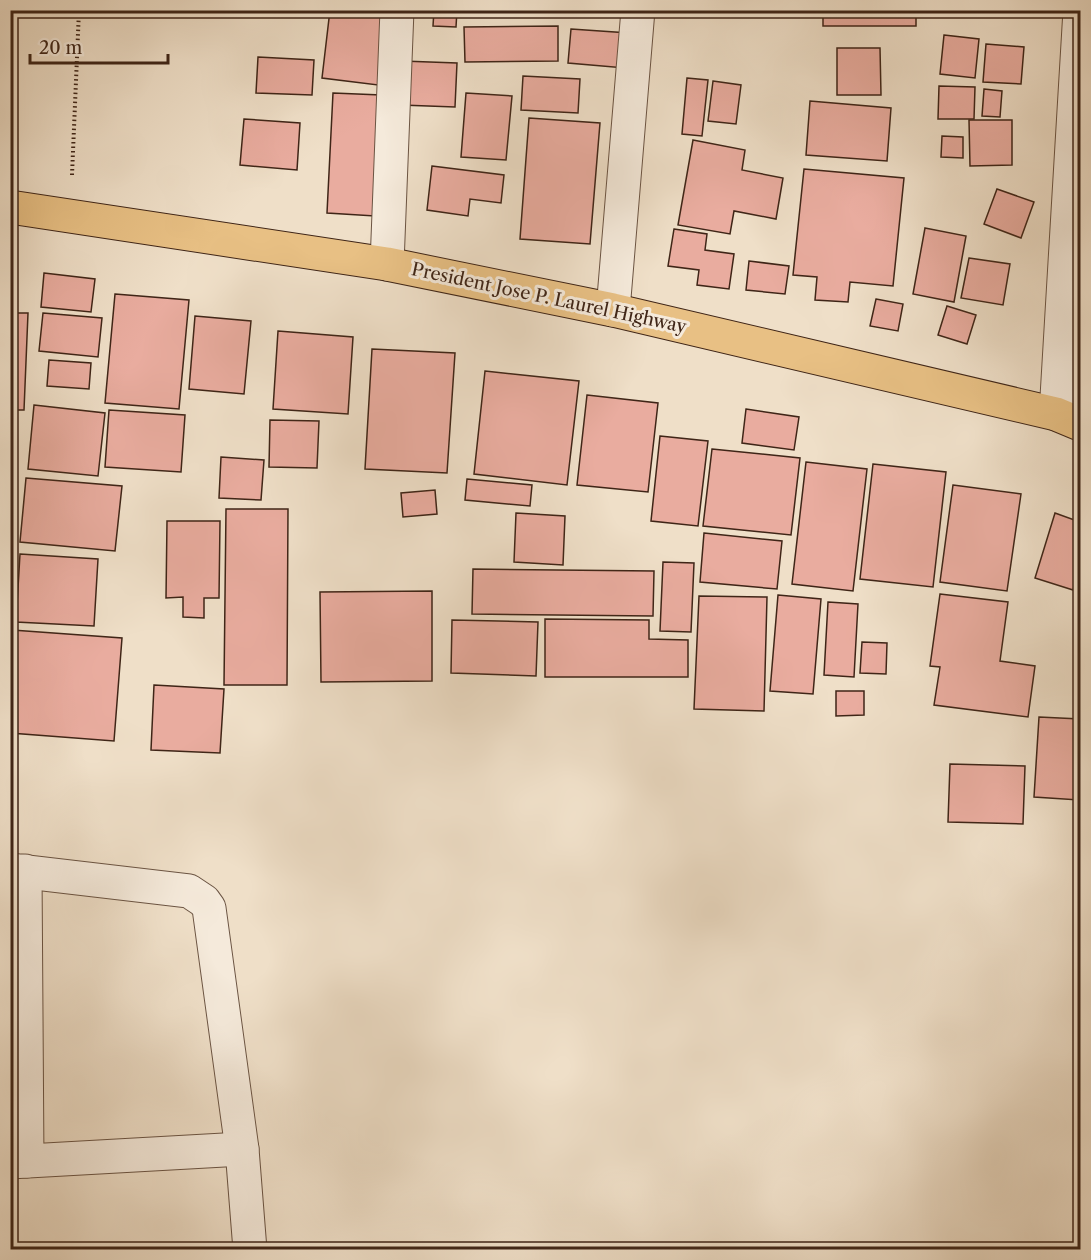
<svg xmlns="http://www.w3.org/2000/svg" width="1091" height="1260" font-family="'Libre Caslon Text',serif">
<rect width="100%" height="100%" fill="#efdfc8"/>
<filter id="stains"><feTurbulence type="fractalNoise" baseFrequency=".00333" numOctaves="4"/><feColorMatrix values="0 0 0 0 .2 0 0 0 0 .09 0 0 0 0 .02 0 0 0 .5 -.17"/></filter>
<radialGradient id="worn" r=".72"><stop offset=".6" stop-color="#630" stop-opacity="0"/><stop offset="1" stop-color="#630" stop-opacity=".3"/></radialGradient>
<!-- building -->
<g fill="#e9ac9f" stroke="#3f2517" stroke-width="1.5">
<path d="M330,10H386L378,85L322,78Z"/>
<path d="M434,10H457L456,27L433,26Z"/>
<rect x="823" y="10" width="93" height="16"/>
<path d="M558,26V61L465,62L464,27Z"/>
<path d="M571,29L629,33L625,68L568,63Z"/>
<path d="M944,35L979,39L975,78L940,74Z"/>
<path d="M986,44L1024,47L1021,84L983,82Z"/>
<path d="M837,48H880L881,95H837Z"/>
<path d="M258,57L314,60L312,95L256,93Z"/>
<path d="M402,61L457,63L455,107L401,105Z"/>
<path d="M523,76L580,79L578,113L521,110Z"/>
<path d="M687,78L708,80L702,136L682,134Z"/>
<path d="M713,81L741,85L736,124L708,121Z"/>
<path d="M939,86L975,87L974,119H938Z"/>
<path d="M984,89L1002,91L1000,117L982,116Z"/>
<path d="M333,93L381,95L375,216L327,213Z"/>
<path d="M466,93L512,96L506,160L461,157Z"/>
<path d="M810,101L891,108L887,161L806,155Z"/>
<path d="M529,118L600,123L590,244L520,239Z"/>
<path d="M244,119L300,123L297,170L240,165Z"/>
<path d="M969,120H1012V165L970,166Z"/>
<path d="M942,136L963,137V158L941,157Z"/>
<path d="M693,140L745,150L742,170L783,178L776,219L734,211L730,234L678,225Z"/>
<path d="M432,166L504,175L501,203L470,199L468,216L427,210Z"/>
<path d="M804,169L904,178L893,286L850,282L848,302L815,300L817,277L793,275Z"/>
<path d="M997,189L1034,202L1021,238L984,224Z"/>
<path d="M925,228L966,236L954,302L913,294Z"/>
<path d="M674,229L707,234L705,250L734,254L729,289L697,285L699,270L668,266Z"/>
<path d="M969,258L1010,264L1003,305L961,298Z"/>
<path d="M749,261L789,266L785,294L746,290Z"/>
<path d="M44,273L95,279L91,312L41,307Z"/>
<path d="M115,294L189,300L179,409L105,403Z"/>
<path d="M876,299L903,304L898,331L870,326Z"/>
<path d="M947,306L976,315L967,344L938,335Z"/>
<path d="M10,313H28L24,410H10Z"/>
<path d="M43,313L102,318L98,357L39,351Z"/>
<path d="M195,316L251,321L244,394L189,389Z"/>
<path d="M278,331L353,337L348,414L273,409Z"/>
<path d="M372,349L455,353L447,473L365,469Z"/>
<path d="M49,360L91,363L89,389L47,386Z"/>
<path d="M485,371L579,381L567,485L474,474Z"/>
<path d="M587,395L658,403L648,492L577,485Z"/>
<path d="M34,405L105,413L98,476L28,469Z"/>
<path d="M746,409L799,417L794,450L742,443Z"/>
<path d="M109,410L185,415L181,472L105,467Z"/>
<path d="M270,420L319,421L317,468L269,467Z"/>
<path d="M660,436L708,441L698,526L651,521Z"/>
<path d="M712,449L800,458L791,535L703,526Z"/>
<path d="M221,457L264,460L261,500L219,498Z"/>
<path d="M806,462L867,469L853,591L792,584Z"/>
<path d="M873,464L946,472L933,587L860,579Z"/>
<path d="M26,478L122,486L115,551L20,542Z"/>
<path d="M467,479L532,485L530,506L465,500Z"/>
<path d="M953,485L1021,494L1007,591L940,582Z"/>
<path d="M435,490L437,514L403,517L401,493Z"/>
<path d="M226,509H288L287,685H224Z"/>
<path d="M516,513L565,516L563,565L514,562Z"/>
<path d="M1055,513L1080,522V566L1073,590L1035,578Z"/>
<path d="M167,521H220L219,598H204V618L183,617V597L166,598Z"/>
<path d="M704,533L782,541L777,589L700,582Z"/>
<path d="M20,554L98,559L94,626L16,622Z"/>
<path d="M663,562L694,563L691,632L660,631Z"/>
<path d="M473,569L654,571L653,616L472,614Z"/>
<path d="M432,591V681L321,682L320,592Z"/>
<path d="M940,594L1008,602L1000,661L1035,666L1028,717L934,705L940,667L930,666Z"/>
<path d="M778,595L821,599L813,694L770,691Z"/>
<path d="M699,596L767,597L764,711L694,709Z"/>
<path d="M828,602L858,604L854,677L824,675Z"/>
<path d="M545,619L649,620V639L688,640V677H545Z"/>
<path d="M452,620L538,622L536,676L451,673Z"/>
<path d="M12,630L122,638L114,741L10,733V647Z"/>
<path d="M862,642L887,643L886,674L860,673Z"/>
<path d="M154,685L224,689L220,753L151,750Z"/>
<path d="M836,691H864V715L836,716Z"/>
<path d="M1039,717L1080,719V775L1079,800L1034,797Z"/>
<path d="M950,764L1025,766L1023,824L948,822Z"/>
</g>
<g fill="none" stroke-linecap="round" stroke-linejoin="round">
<defs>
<g id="street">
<path d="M387,264L397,10"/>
<path d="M613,310L638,10"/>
<path d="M1056,414L1080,10"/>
<path d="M10,870L189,891L204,901L209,908L242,1149L250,1250"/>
<path d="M25,871L27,1161"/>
<path d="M10,1162L242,1149"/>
</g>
<path id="highway" d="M10,207L387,264L613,310L1056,414L1080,424"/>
</defs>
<!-- street casing -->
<use href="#street" stroke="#6b5443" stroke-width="35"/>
<!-- highway casing -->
<use href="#highway" stroke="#3f2517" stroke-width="35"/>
<!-- path -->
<path stroke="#3f2517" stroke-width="4" stroke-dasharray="1.5 3" stroke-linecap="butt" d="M72,175L79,10"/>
<!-- street -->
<use href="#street" stroke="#f5eadb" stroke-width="33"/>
<!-- highway -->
<use href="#highway" stroke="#e8c084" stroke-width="33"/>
</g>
<g text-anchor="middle" stroke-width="6" stroke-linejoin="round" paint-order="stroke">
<!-- street labels -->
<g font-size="18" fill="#3f2517" stroke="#f5eadb">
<text transform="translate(549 298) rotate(12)" y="6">President Jose P. Laurel Highway</text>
</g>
</g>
<!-- margin -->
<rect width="1091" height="1260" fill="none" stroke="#efdfc8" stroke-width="36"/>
<rect x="12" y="12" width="1067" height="1236" fill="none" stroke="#3f2517" stroke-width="3"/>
<rect x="18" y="18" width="1055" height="1224" fill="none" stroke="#3f2517" stroke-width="1.5"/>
<!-- scale -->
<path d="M30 54v9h138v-9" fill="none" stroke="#3f2517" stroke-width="3"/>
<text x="39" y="54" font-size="18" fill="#3f2517" stroke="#f5eadb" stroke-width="4.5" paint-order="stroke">20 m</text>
<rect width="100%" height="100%" filter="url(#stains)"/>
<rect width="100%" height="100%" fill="url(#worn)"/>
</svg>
